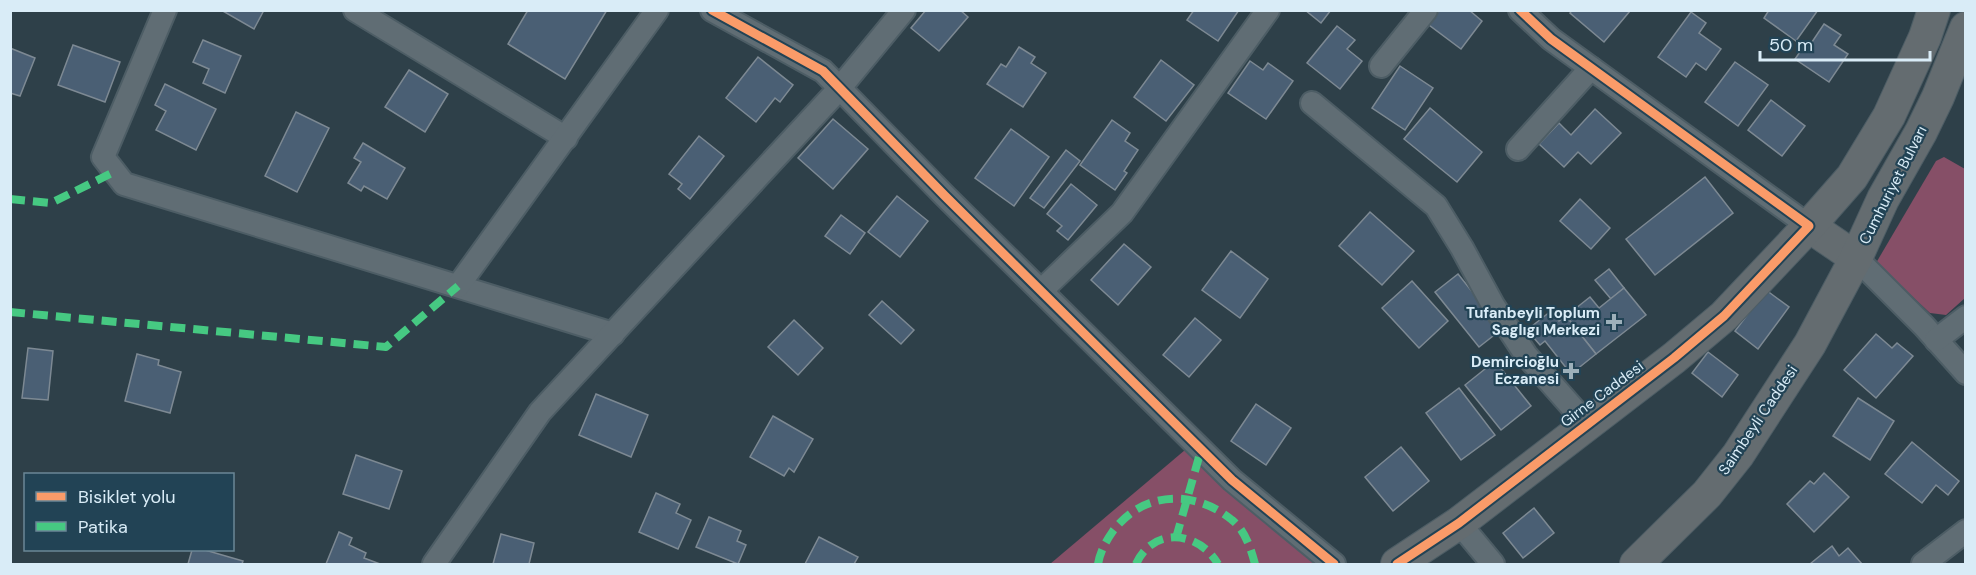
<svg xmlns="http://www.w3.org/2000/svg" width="1976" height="575" font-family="'DM Sans',sans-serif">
<rect width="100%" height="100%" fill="#2e4049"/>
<!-- green -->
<g fill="#864f67">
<path d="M1944,157L1965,169V298L1946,315L1930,313L1876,263L1936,161Z"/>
<path d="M1185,450L1318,564H1050Z"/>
</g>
<!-- building -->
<g fill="#4a5f74" stroke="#7d8993" stroke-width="1.5">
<path d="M221,10H264L254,29Z"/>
<path d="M528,10H607L565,79L508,44Z"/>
<path d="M926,10H960L968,17L939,51L911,28Z"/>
<path d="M1194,10H1239L1218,41L1187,20Z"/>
<path d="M1305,10H1331L1321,23Z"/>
<path d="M1439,10H1469L1482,21L1461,49L1429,25Z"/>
<path d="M1572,10H1629L1630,11L1604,42L1570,13Z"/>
<path d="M1769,10H1818L1796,41L1764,18Z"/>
<path d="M1691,12L1706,23L1699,33L1721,49L1706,70L1696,63L1686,77L1658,57Z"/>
<path d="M1824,24L1841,35L1834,45L1848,54L1829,82L1795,59L1804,46L1808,48Z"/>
<path d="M1337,26L1355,40L1347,49L1362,61L1340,89L1307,63Z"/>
<path d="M203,40L241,56L225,93L203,83L209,69L193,62Z"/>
<path d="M73,45L120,62L105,102L58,85Z"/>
<path d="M1019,47L1035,57L1031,63L1046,73L1023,107L987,84L1001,64L1006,67Z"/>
<path d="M10,48L35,58L20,96L10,93Z"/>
<path d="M758,57L793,85L780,102L775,98L756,122L726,98Z"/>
<path d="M1161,60L1194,85L1166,121L1134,97Z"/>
<path d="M1250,61L1263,70L1268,63L1293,81L1266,119L1228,93Z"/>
<path d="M1735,62L1768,85L1738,126L1705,102Z"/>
<path d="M1400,66L1433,88L1405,130L1372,108Z"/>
<path d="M409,70L448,94L425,132L385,107Z"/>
<path d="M165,84L216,109L196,150L156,130L166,111L155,105Z"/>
<path d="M1771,100L1805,126L1782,156L1748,130Z"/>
<path d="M1430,108L1482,152L1457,182L1404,139Z"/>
<path d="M1595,109L1621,133L1591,164L1578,152L1564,167L1539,144L1559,123L1571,135Z"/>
<path d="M296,112L329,128L297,192L265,176Z"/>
<path d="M833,119L868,149L833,189L798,158Z"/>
<path d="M1112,120L1130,133L1125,141L1138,150L1124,171L1127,173L1115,190L1080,165Z"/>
<path d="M1011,129L1049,157L1014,206L975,178Z"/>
<path d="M699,136L724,156L690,199L678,189L682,184L669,174Z"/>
<path d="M363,143L405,168L387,199L364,186L361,191L348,183L361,162L354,158Z"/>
<path d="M1066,150L1080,161L1044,208L1030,198Z"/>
<path d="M1705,177L1733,213L1655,275L1626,239Z"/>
<path d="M1071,184L1097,205L1068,240L1057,231L1062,226L1047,214Z"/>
<path d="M897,196L928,221L900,257L868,232Z"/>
<path d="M1580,199L1610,228L1591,249L1560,221Z"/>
<path d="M1370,212L1414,251L1382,285L1339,246Z"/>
<path d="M841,215L865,233L850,254L825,236Z"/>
<path d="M1124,244L1151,267L1118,305L1091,280Z"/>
<path d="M1231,251L1268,279L1240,318L1202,290Z"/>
<path d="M1609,269L1624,288L1611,299L1595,280Z"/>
<path d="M1458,274L1502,329L1479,347L1435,292Z"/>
<path d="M1412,281L1448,321L1419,348L1382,308Z"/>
<path d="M1624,288L1646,315L1596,354L1566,316L1590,297L1599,308Z"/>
<path d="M1766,290L1789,307L1758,349L1735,331Z"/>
<path d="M882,301L914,330L901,344L869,315Z"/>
<path d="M1551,311L1559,321L1566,316L1596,354L1571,374L1545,341L1540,345L1527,330Z"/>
<path d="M1195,318L1221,340L1189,377L1163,355Z"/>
<path d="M794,320L823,348L798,375L768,347Z"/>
<path d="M1876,334L1892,348L1897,343L1913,356L1876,398L1844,370Z"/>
<path d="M28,348L53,351L48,400L22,398Z"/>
<path d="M1708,352L1738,375L1722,397L1692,373Z"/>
<path d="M137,354L159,360L158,365L181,372L170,413L125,401Z"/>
<path d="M1495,361L1531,406L1501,430L1465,385Z"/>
<path d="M1459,388L1495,435L1461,460L1426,413Z"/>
<path d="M596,394L648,415L631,457L579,435Z"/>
<path d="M1858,398L1894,421L1870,460L1833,436Z"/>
<path d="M1256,404L1291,428L1266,465L1231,441Z"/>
<path d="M773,416L813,439L794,472L789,468L784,476L750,457Z"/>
<path d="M1912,442L1959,481L1948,495L1936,485L1922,503L1885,474Z"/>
<path d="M1401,447L1429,481L1393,511L1365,477Z"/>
<path d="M356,455L402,471L389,509L343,494Z"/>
<path d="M1824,473L1849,497L1814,532L1787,504L1810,481L1814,484Z"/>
<path d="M656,493L680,504L676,513L691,520L678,549L639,532Z"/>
<path d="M1534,508L1554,533L1523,558L1503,533Z"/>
<path d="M709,517L741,531L737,541L746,545L738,564L696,547Z"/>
<path d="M339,532L352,538L349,545L366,553L364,558L380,564H326Z"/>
<path d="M501,534L534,543L529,564H493Z"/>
<path d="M819,537L858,557L854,564H805Z"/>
<path d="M1832,546L1839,556L1848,548L1862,564H1810Z"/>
<path d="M192,550H205L243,561L242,564H188Z"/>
</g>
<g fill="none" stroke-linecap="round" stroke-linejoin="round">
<defs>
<g id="street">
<path d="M165,10L103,157L124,184L613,334"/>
<path d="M355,10L566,138"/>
<path d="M712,10L823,71L945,196L1232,480L1334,564"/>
<path d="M1520,10L1551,39L1809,226"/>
<path d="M1381,66L1426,10"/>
<path d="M1312,103L1436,206L1462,248L1493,305L1526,355L1587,424"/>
<path d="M1518,149L1591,68"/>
<path d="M1856,258L1924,326L1966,373"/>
<path d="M458,286L657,10"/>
<path d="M1041,291L1122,213L1268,10"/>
<path d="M1936,340L1966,317"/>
<path d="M1459,523L1493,564"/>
<path d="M434,564L540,412L839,89L904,10"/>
<path d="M1923,564L1966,531"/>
</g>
<g id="secondary">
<path d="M1809,226L1856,258"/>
<path d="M1397,564L1459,523L1674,358L1724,316L1809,226L1852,177L1889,116L1925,37L1934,10"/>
<path d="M1636,564L1707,494L1738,455L1810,344L1856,258L1883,199L1921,132L1938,97L1966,28"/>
</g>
</defs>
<!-- street casing -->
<use href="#street" stroke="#4d5d65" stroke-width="26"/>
<!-- secondary casing -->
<use href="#secondary" stroke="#4d5d65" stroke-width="34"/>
<!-- street -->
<use href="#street" stroke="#606d74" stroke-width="22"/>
<!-- secondary -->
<use href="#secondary" stroke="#646c70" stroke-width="32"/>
<!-- quiet -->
<g stroke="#46c982" stroke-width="8" stroke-dasharray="15 8" stroke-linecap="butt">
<path d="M10,199L51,203L114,172"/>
<path d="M10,312L386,347L458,286"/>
<path d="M1176,538L1201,450"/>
<path d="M1098,564C1100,552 1106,541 1113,531C1143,491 1194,489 1232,520C1245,530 1251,549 1255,564"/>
<path d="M1136,564C1153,526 1199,531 1218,564"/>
</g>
<defs>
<g id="cycleway">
<path d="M712,10L823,71L945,196L1232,480L1334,564"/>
<path d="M1397,564L1459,523L1674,358L1724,316L1809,226L1551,39L1520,10"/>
</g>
</defs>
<!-- cycleway casing -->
<use href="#cycleway" stroke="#224355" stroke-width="13"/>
<!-- cycleway -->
<use href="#cycleway" stroke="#fa9b69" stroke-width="9"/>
</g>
<!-- markers -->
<g fill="#9db0ba" stroke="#224355" stroke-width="2">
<path d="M1611 313h6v6h6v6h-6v6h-6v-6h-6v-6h6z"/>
<path d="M1568 362h6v6h6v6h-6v6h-6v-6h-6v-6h6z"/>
</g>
<g text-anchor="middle" stroke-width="4.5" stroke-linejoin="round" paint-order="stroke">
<!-- street labels -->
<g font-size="15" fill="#d9ecf7" stroke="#224355">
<text transform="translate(1893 185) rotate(-63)" y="5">Cumhuriyet Bulvarı</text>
<text transform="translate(1602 394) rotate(-37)" y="5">Girne Caddesi</text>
<text transform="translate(1758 420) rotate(-56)" y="5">Saimbeyli Caddesi</text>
</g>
<!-- poi labels -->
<g font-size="15" font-weight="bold" fill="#d9ecf7" stroke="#224355" text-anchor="end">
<text x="1600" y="318">Tufanbeyli Toplum<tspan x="1600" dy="17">Saglıgı Merkezi</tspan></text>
<text x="1559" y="367">Demircioğlu<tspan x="1559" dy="17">Eczanesi</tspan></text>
</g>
</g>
<!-- border -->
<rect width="1976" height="575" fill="none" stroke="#d9ecf7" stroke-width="24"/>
<!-- legend -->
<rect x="24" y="473" width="210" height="78" fill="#224355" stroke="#6b8796" stroke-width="1.5"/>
<rect x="36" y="492" width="30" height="9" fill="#fa9b69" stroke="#6b8796" stroke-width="1.5"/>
<text x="78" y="503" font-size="18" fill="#d9ecf7">Bisiklet yolu</text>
<rect x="36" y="522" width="30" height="9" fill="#46c982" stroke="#6b8796" stroke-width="1.5"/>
<text x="78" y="533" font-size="18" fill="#d9ecf7">Patika</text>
<!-- scale -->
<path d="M1760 51v9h170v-9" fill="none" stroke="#d9ecf7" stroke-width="3"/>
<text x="1769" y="51" font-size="18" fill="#d9ecf7" stroke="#224355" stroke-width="4.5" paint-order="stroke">50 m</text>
</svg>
